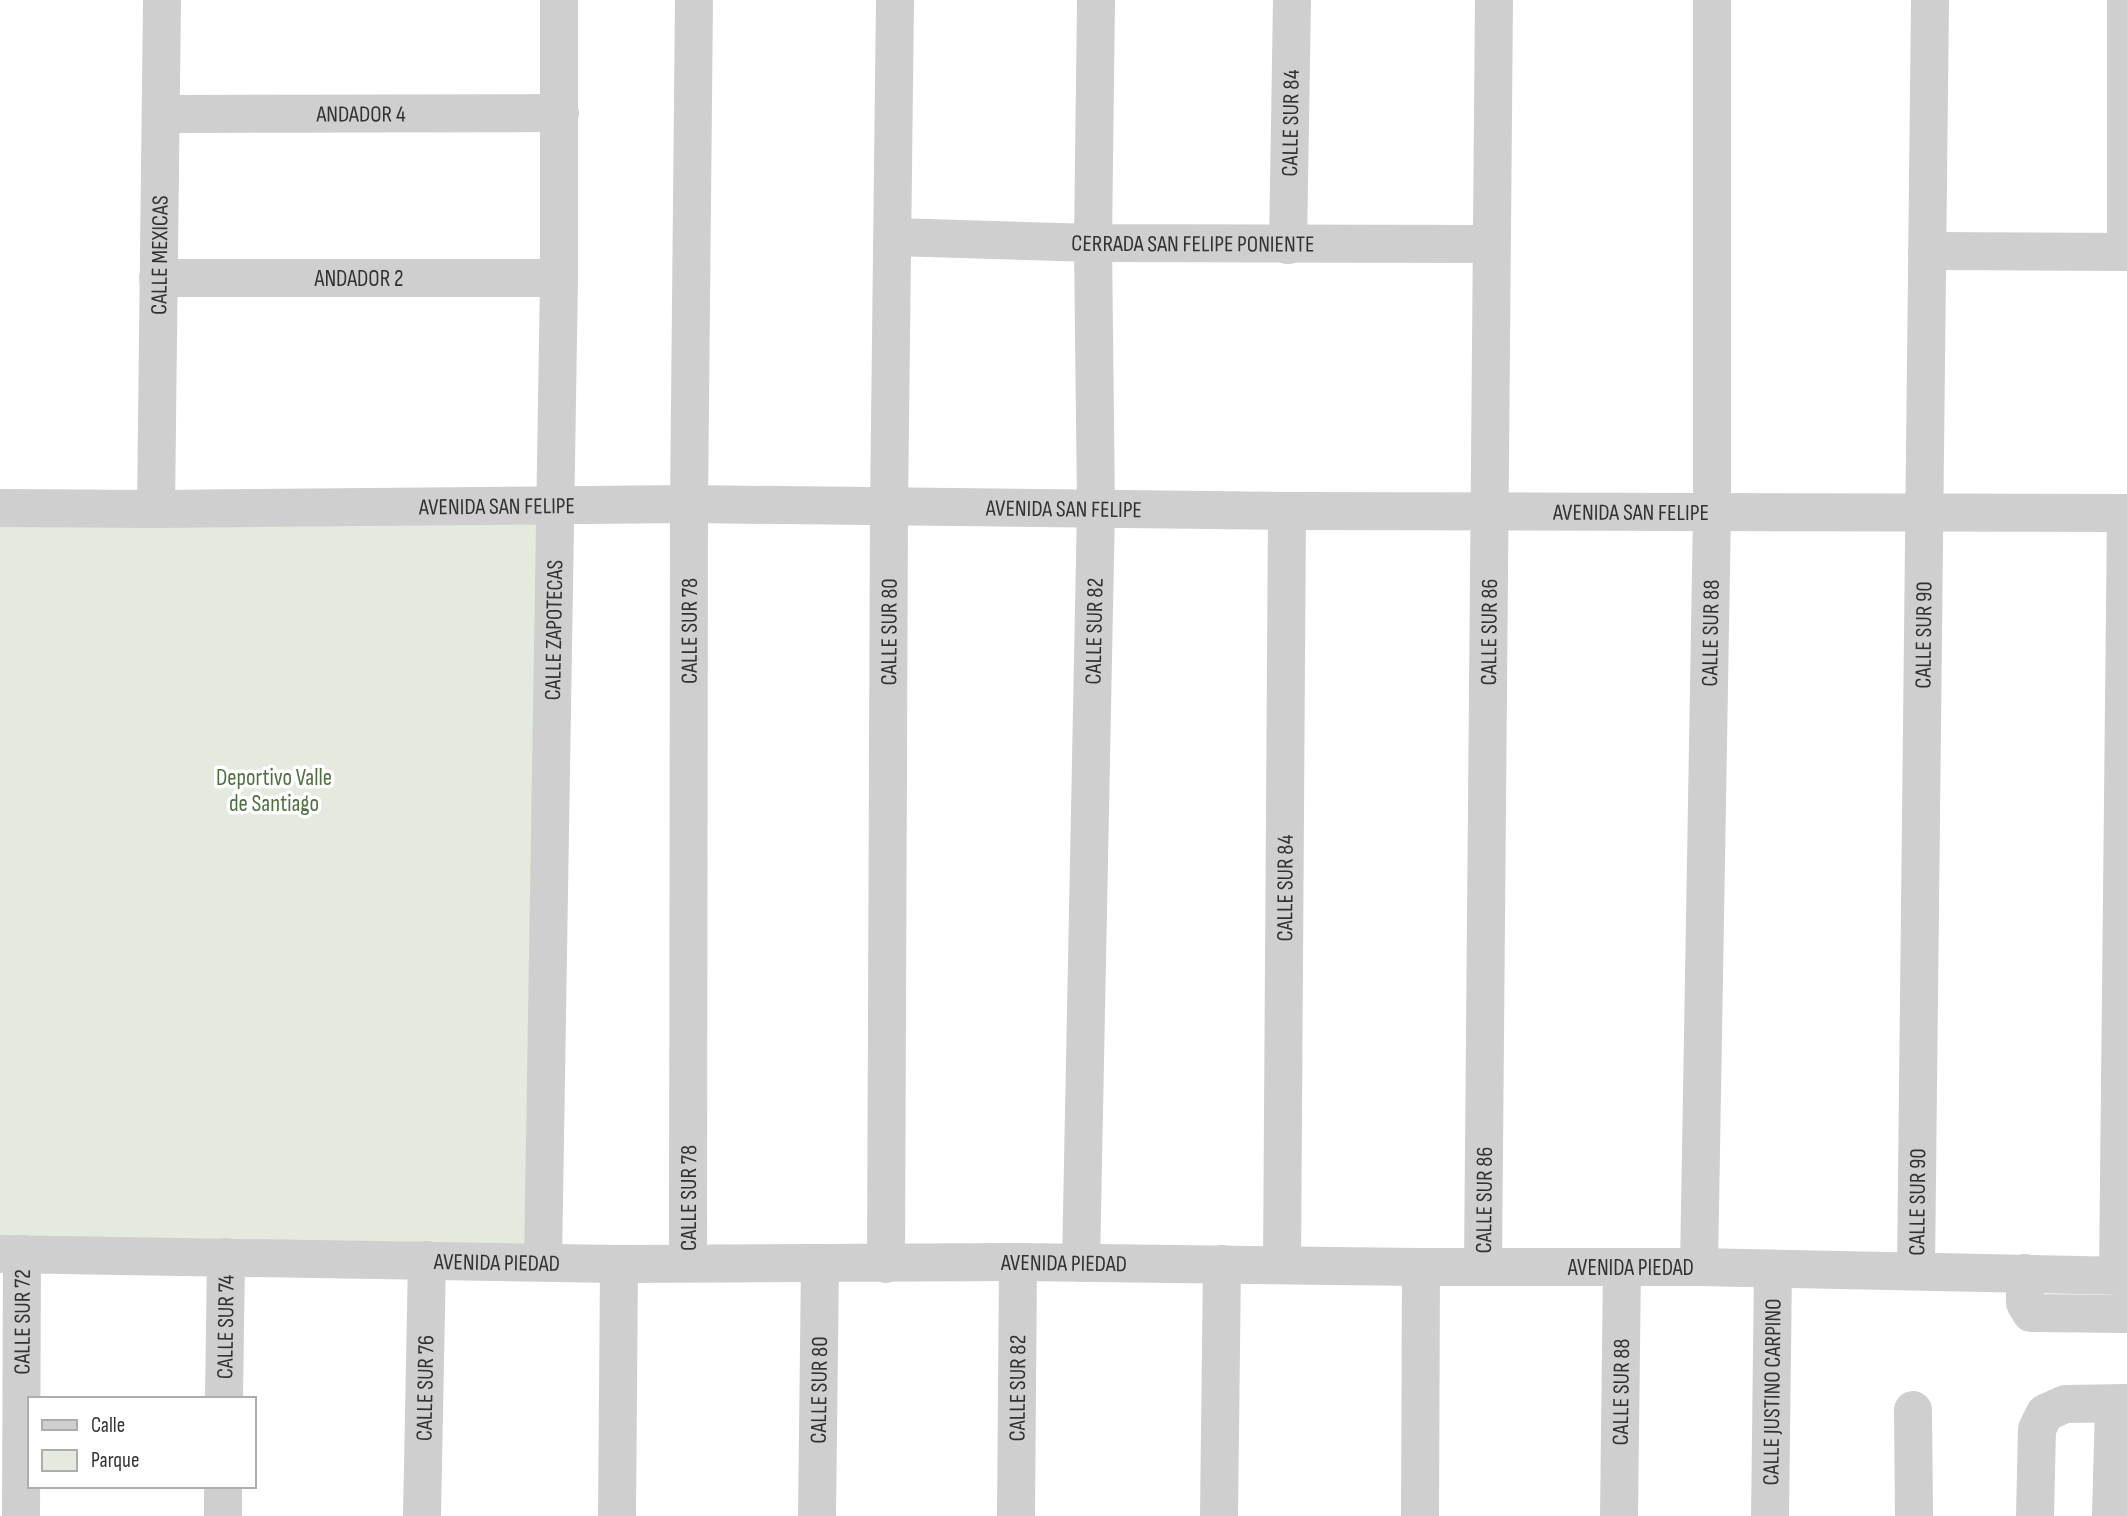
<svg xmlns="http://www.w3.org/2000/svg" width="2127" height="1516" font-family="'Sofia Sans Condensed',sans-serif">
<rect width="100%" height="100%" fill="#fff"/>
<!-- green -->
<path fill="#e4ebde" d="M0,516H550L541,1265H0Z"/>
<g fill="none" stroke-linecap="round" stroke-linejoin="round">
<!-- minor -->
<g stroke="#cfcfcf" stroke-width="38">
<path id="s1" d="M161,114L560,113"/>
<path id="s2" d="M894,237L1093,243L1491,244"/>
<path id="s3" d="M1288,245L1292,0"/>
<path d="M1927,251L2127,252"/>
<path d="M2126,252V0"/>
<path id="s4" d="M158,278H559"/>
<path id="s5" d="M0,508L156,509L689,504L1287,511L2127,513"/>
<path id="s6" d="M156,509L162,0"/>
<path id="s7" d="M0,1254L619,1264L1018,1262L1421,1267H1699L2127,1276"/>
<path id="s8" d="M543,1262L559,278V0"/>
<path id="s9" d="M688,1263L689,504L694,0"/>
<path id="s10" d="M1081,1263L1096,508L1093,243L1096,0"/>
<path id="s11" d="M886,1264L889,506L895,0"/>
<path id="s12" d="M1282,1264L1287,511"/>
<path id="s13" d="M1483,1266L1494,0"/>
<path id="s14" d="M1699,1267L1712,512V0"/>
<path id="s15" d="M1916,1270L1930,0"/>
<path d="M2025,1273V1303L2031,1313L2127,1314"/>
<path d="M2118,1276L2126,513"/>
<path id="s16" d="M224,1399L226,1257"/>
<path d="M1913,1410L1914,1516"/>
<path id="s17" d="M21,1516L22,1254"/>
<path d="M223,1516V1486"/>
<path id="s18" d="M422,1516L427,1260"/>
<path d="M617,1516L619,1264"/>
<path id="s19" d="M817,1516L820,1263"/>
<path id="s20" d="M1016,1516L1018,1262"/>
<path d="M1219,1516L1222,1264"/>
<path d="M1420,1516L1421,1267"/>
<path id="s21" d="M1619,1516L1622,1267"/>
<path id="s22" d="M1770,1516L1773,1269"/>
<path d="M2035,1516L2037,1429L2045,1413L2065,1404L2127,1403"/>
<path d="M2111,1516L2114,1404"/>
</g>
</g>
<g text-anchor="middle" stroke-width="7" stroke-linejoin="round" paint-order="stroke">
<!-- street labels -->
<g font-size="23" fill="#323232" stroke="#fff">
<text dy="8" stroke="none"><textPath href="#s1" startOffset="200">ANDADOR 4</textPath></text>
<text dy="8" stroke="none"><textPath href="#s3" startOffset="122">CALLE SUR 84</textPath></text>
<text dy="8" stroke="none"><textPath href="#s2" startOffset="299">CERRADA SAN FELIPE PONIENTE</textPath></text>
<text dy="8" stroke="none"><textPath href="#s6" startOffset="254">CALLE MEXICAS</textPath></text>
<text dy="8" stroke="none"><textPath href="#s4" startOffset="201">ANDADOR 2</textPath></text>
<text dy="8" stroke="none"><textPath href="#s5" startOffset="497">AVENIDA SAN FELIPE</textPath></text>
<text dy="8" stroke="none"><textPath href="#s5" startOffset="1064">AVENIDA SAN FELIPE</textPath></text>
<text dy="8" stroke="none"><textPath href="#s5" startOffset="1631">AVENIDA SAN FELIPE</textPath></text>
<text dy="8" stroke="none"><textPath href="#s8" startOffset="632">CALLE ZAPOTECAS</textPath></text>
<text dy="8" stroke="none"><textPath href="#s10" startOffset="632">CALLE SUR 82</textPath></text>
<text dy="8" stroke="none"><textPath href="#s9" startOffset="632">CALLE SUR 78</textPath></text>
<text dy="8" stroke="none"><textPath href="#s11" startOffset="632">CALLE SUR 80</textPath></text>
<text dy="8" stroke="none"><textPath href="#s13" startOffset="634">CALLE SUR 86</textPath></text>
<text dy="8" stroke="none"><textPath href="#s14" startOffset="634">CALLE SUR 88</textPath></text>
<text dy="8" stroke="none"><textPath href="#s15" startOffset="635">CALLE SUR 90</textPath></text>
<text dy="8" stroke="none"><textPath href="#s12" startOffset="376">CALLE SUR 84</textPath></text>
<text dy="8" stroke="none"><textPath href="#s9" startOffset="65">CALLE SUR 78</textPath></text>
<text dy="8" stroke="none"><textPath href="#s13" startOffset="66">CALLE SUR 86</textPath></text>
<text dy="8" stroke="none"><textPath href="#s15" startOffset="68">CALLE SUR 90</textPath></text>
<text dy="8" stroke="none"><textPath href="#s7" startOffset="497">AVENIDA PIEDAD</textPath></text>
<text dy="8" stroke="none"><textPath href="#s7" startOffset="1064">AVENIDA PIEDAD</textPath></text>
<text dy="8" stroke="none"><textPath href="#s7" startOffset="1631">AVENIDA PIEDAD</textPath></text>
<text dy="8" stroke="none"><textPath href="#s17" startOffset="194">CALLE SUR 72</textPath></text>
<text dy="8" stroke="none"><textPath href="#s16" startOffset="72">CALLE SUR 74</textPath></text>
<text dy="8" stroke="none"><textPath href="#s18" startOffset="128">CALLE SUR 76</textPath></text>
<text dy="8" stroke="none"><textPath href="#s20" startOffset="128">CALLE SUR 82</textPath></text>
<text dy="8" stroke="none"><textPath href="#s19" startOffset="126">CALLE SUR 80</textPath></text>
<text dy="8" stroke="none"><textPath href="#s21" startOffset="124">CALLE SUR 88</textPath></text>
<text dy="8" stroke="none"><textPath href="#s22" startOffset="124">CALLE JUSTINO CARPINO</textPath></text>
</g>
<!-- park labels -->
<g font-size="23" fill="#4f6f3f" stroke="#fff">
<text x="274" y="785">Deportivo Valle<tspan x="274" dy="26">de Santiago</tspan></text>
</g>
</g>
<!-- legend -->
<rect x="28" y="1397" width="228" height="91" fill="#ffffff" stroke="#adadad" stroke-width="2"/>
<rect x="42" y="1420" width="35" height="10" fill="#cfcfcf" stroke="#adadad" stroke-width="2"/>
<text x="91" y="1432" font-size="21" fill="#323232">Calle</text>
<rect x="42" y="1450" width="35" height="21" fill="#e4ebde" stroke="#adadad" stroke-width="2"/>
<text x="91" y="1467" font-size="21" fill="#323232">Parque</text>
</svg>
